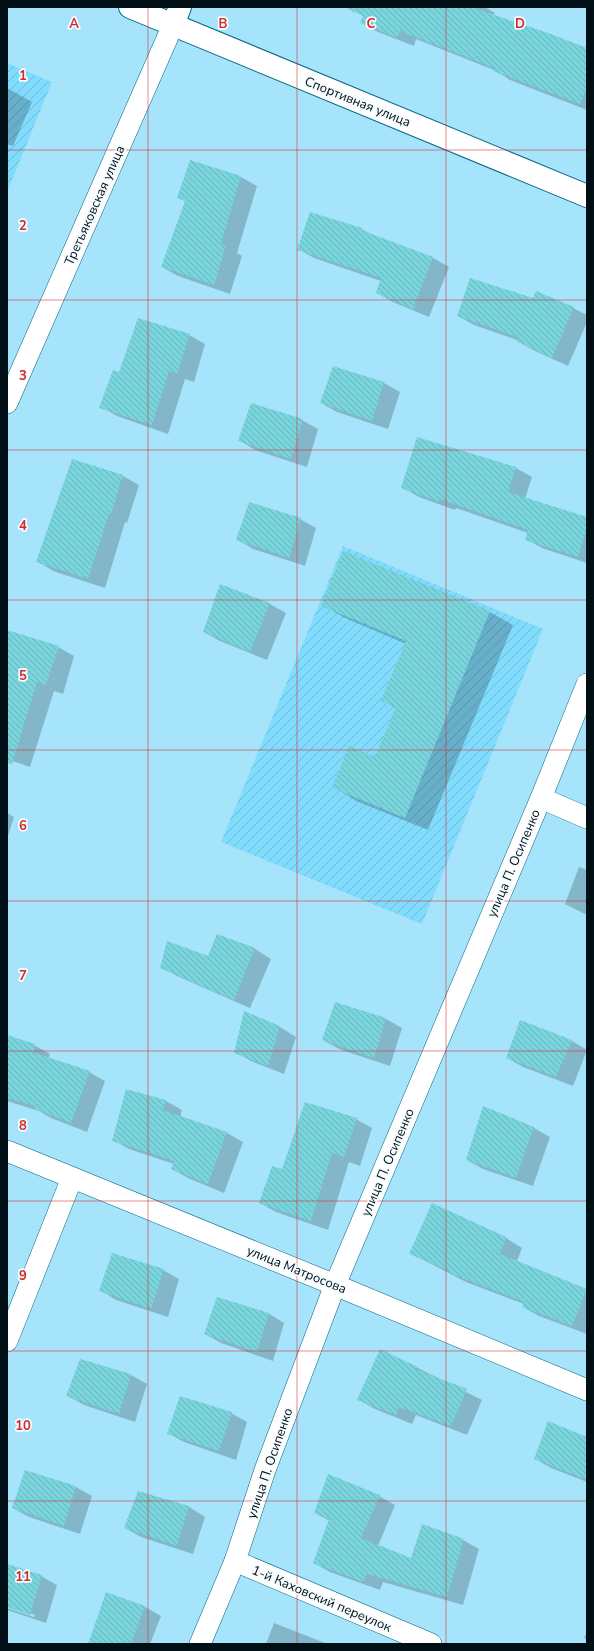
<svg xmlns="http://www.w3.org/2000/svg" width="594" height="1651" font-family="'Nunito Sans',sans-serif">
<defs>
<pattern id="industrial-furrows" width="10" height="10" patternUnits="userSpaceOnUse"><rect width="10" height="10" fill="#81dbfc"/><path d="M-1 1l2-2M0 10L10 0M9 11l2-2" fill="none" stroke="#6ebbd7"/></pattern>
<pattern id="building-back-hatch" width="6" height="6" patternUnits="userSpaceOnUse"><rect width="6" height="6" fill="#79d4dc"/><path d="M-1 5l2 2M0 0l6 6M5-1l2 2" fill="none" stroke="#67b5bc"/></pattern>
</defs>
<rect width="100%" height="100%" fill="#a6e4fc"/>
<!-- industrial -->
<g fill="url(#industrial-furrows)">
<path d="M7,63L52,82L7,192Z"/>
<path d="M343,546L543,629L422,924L221,842Z"/>
</g>
<!-- shadow -->
<g fill="#0003" fill-rule="evenodd">
<path d="M367,7H485L495,13L493,16L587,49V110L510,80L494,70L416,39L414,46L378,32L362,23Z"/>
<path d="M7,88L32,102L13,146L7,144Z"/>
<path d="M191,161L241,177L257,186L237,253L242,256L230,294L178,276L162,267L186,202L178,197Z"/>
<path d="M361,229L375,236L433,258L449,267L429,317L393,302L377,293L381,281L314,258L298,249Z"/>
<path d="M534,299L573,308L587,315V322L568,366L533,350L517,341V340L474,325L458,316Z"/>
<path d="M189,335L205,344L194,382L185,379L168,434L117,416L101,407L119,373Z"/>
<path d="M334,367L384,383L400,392L388,429L337,412L321,403Z"/>
<path d="M302,420L318,429L307,467L255,450L239,440Z"/>
<path d="M418,438L516,468L532,477L525,499L587,518V563L542,548L526,539L528,533L456,508L455,510L419,497L403,488Z"/>
<path d="M123,476L139,485L127,523L125,522L105,588L53,571L37,561Z"/>
<path d="M300,519L316,528L305,566L253,549L237,539Z"/>
<path d="M344,552L490,612L513,625L428,830L356,801L334,787L376,758L396,708L383,701L406,644L345,618L322,605Z"/>
<path d="M221,586L270,604L286,613L267,660L220,641L204,632Z"/>
<path d="M7,634L58,647L74,656L63,694L54,691L30,767L7,759Z"/>
<path d="M7,813L14,817L7,839Z"/>
<path d="M579,867L587,870V915L565,904Z"/>
<path d="M217,935L255,949L271,959L250,1008L177,976L161,967L208,957Z"/>
<path d="M245,1013L280,1027L296,1037L284,1074L251,1061L235,1052Z"/>
<path d="M386,1019L402,1028L390,1066L339,1049L323,1040Z"/>
<path d="M521,1021L572,1041L587,1050L573,1086L523,1067L507,1058Z"/>
<path d="M7,1036L34,1045L50,1054L48,1059L89,1072L105,1081L87,1132L51,1118L39,1111L7,1101ZM32,1047H34L31,1057Z"/>
<path d="M127,1090L166,1101L182,1110L180,1117L227,1133L243,1142L224,1193L188,1178L172,1169L174,1164L129,1149L113,1140Z"/>
<path d="M484,1107L534,1128L550,1137L533,1186L483,1169L467,1160Z"/>
<path d="M356,1119L372,1128L360,1166L349,1162L328,1230L276,1212L260,1203L282,1170Z"/>
<path d="M433,1205L506,1238L522,1248L517,1261L587,1290V1334L539,1316L523,1307L524,1304L466,1282L410,1253Z"/>
<path d="M163,1270L179,1279L168,1317L116,1300L100,1290Z"/>
<path d="M268,1313L284,1323L273,1361L221,1343L205,1334Z"/>
<path d="M81,1360L131,1375L147,1384L135,1422L84,1405L68,1396Z"/>
<path d="M416,1367L482,1400L467,1435L416,1415L412,1424L375,1409L359,1400Z"/>
<path d="M231,1413L247,1422L236,1460L184,1442L168,1433Z"/>
<path d="M587,1438V1482L551,1468L535,1459Z"/>
<path d="M26,1472L76,1487L92,1496L80,1534L29,1517L13,1508Z"/>
<path d="M138,1492L189,1507L205,1517L193,1554L141,1537L125,1528Z"/>
<path d="M379,1496L395,1505L378,1546L411,1559L463,1540L479,1549L463,1605L383,1582L380,1590L330,1572L314,1563L330,1521L315,1513Z"/>
<path d="M7,1566L41,1576L57,1585L46,1623L7,1610V1608L34,1617L35,1615L7,1606Z"/>
<path d="M107,1593L145,1607L161,1616L150,1644H93Z"/>
<path d="M274,1623L325,1643L326,1644H266Z"/>
<path d="M587,1631V1640L584,1638Z"/>
</g>
<!-- building -->
<g fill="url(#building-back-hatch)">
<path d="M344,7H471L548,33L587,48V87L580,104L493,71L494,68L400,31L397,38L360,23L363,16Z"/>
<path d="M190,160L241,176L221,244L226,246L214,285L161,267L185,201L177,198Z"/>
<path d="M310,212L362,228L361,230L433,257L413,309L376,293L381,278L297,250Z"/>
<path d="M470,278L533,298L536,291L574,307L552,358L516,341L517,337L457,316Z"/>
<path d="M138,318L190,334L177,374L169,371L152,425L99,408L113,370L119,372Z"/>
<path d="M333,366L384,382L372,421L320,403Z"/>
<path d="M251,403L303,419L291,459L238,441Z"/>
<path d="M417,437L516,467L508,492L587,517V527L578,557L525,540L528,530L440,499L439,502L401,488Z"/>
<path d="M72,459L123,475L111,514H109L88,579L36,562Z"/>
<path d="M249,502L301,518L289,558L236,540Z"/>
<path d="M343,551L490,611L405,818L332,788L349,746L375,757L396,707L381,701L406,641L321,606Z"/>
<path d="M220,584L270,603L250,652L203,632Z"/>
<path d="M7,630L59,646L46,685L37,682L12,764L7,763Z"/>
<path d="M217,934L255,948L234,1000L160,968L167,941L208,956Z"/>
<path d="M335,1002L386,1018L374,1058L322,1040Z"/>
<path d="M244,1011L280,1026L268,1066L234,1053Z"/>
<path d="M520,1020L572,1040L556,1077L506,1058Z"/>
<path d="M7,1035L35,1044L32,1052L90,1071L71,1123L34,1109L35,1106L7,1098Z"/>
<path d="M126,1089L166,1100L163,1110L227,1132L208,1184L171,1169L174,1161L112,1141Z"/>
<path d="M305,1102L357,1118L344,1157L332,1153L311,1221L259,1203L272,1166L282,1169Z"/>
<path d="M483,1106L534,1127L516,1178L466,1160Z"/>
<path d="M432,1203L506,1237L500,1254L587,1289L572,1326L522,1307L524,1302L449,1273V1271L409,1254Z"/>
<path d="M112,1253L164,1269L151,1309L99,1291Z"/>
<path d="M217,1297L269,1313L257,1352L204,1334Z"/>
<path d="M380,1349L416,1366L415,1369L467,1389L451,1426L399,1407L396,1415L357,1400Z"/>
<path d="M80,1359L131,1374L119,1414L66,1396Z"/>
<path d="M180,1396L232,1412L219,1451L167,1434Z"/>
<path d="M548,1421L587,1437V1480L534,1459Z"/>
<path d="M25,1470L76,1486L64,1526L12,1508Z"/>
<path d="M328,1474L380,1495L361,1538L411,1558L422,1524L464,1539L447,1597L367,1574L363,1582L313,1563L329,1519L314,1513Z"/>
<path d="M138,1491L189,1506L177,1546L124,1528Z"/>
<path d="M7,1564L42,1575L30,1615L7,1607Z"/>
<path d="M106,1592L145,1606L131,1644H88Z"/>
</g>
<g fill="none" stroke-linecap="round" stroke-linejoin="round">
<defs>
<g id="minor">
<path d="M7,403L173,25"/>
<path d="M541,798L587,818"/>
<path d="M7,1151L335,1285L587,1390"/>
<path d="M7,1341L72,1178"/>
<path d="M235,1561L431,1644"/>
<path d="M200,1644L235,1561L265,1470L335,1285L541,798L587,684"/>
</g>
<g id="tertiary">
<path d="M130,7L587,196"/>
<path d="M173,25L180,7"/>
</g>
</defs>
<!-- minor casing -->
<use href="#minor" stroke="#056781" stroke-width="22"/>
<!-- tertiary casing -->
<use href="#tertiary" stroke="#056781" stroke-width="24"/>
<!-- minor -->
<use href="#minor" stroke="#fff" stroke-width="21"/>
<!-- tertiary -->
<use href="#tertiary" stroke="#fff" stroke-width="22"/>
</g>
<!-- grid -->
<path fill="none" stroke="#d62828" stroke-width="1" stroke-opacity="0.55" d="M148,7V1644M297,7V1644M446,7V1644M7,150H587M7,300H587M7,450H587M7,600H587M7,750H587M7,901H587M7,1051H587M7,1201H587M7,1351H587M7,1501H587"/>
<g text-anchor="middle" stroke-width="3.5" stroke-linejoin="round" paint-order="stroke">
<!-- street labels -->
<g font-size="13" fill="#000e16" stroke="#f4fcff">
<text transform="translate(358 101) rotate(22)" y="5">Спортивная улица</text>
<text transform="translate(94 205) rotate(-66)" y="5">Третьяковская улица</text>
<text transform="translate(513 863) rotate(-67)" y="5">улица П. Осипенко</text>
<text transform="translate(387 1162) rotate(-67)" y="5">улица П. Осипенко</text>
<text transform="translate(297 1269) rotate(22)" y="5">улица Матросова</text>
<text transform="translate(269 1463) rotate(-71)" y="5">улица П. Осипенко</text>
<text transform="translate(322 1598) rotate(23)" y="5">1-й Каховский переулок</text>
</g>
</g>
<g font-size="13" text-anchor="middle" font-weight="bold" fill="#d62828" stroke="#f4fcff" stroke-width="3.5" stroke-linejoin="round" paint-order="stroke">
<text x="74" y="28">A</text>
<text x="223" y="28">B</text>
<text x="371" y="28">C</text>
<text x="520" y="28">D</text>
<text x="23" y="80">1</text>
<text x="23" y="230">2</text>
<text x="23" y="380">3</text>
<text x="23" y="530">4</text>
<text x="23" y="680">5</text>
<text x="23" y="830">6</text>
<text x="23" y="980">7</text>
<text x="23" y="1130">8</text>
<text x="23" y="1280">9</text>
<text x="23" y="1430">10</text>
<text x="23" y="1581">11</text>
</g>
<!-- border -->
<rect width="594" height="1651" fill="none" stroke="#000e16" stroke-width="16"/>
</svg>
